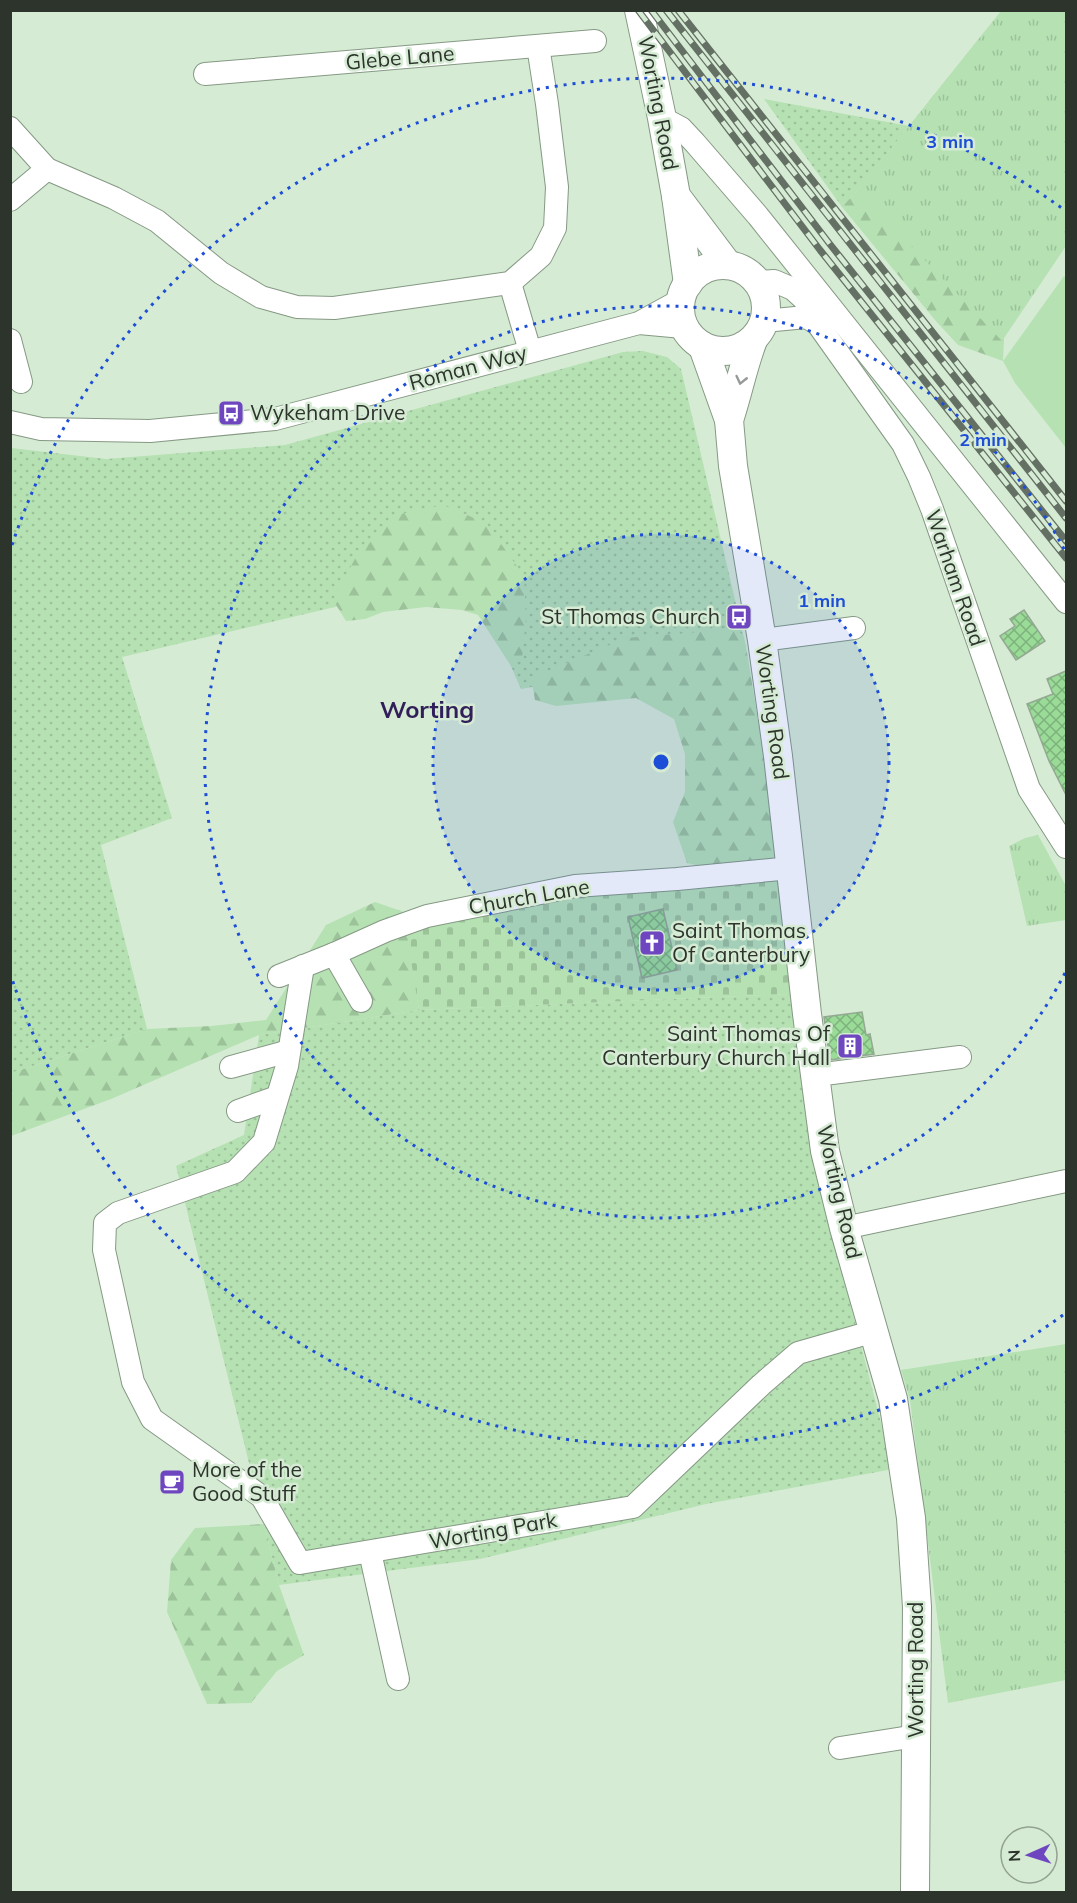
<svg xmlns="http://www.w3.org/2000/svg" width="1077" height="1903" font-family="Mulish,sans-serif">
<defs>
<pattern id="grass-dots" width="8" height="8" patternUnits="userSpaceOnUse" patternTransform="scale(1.5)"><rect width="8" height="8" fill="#b5e1b3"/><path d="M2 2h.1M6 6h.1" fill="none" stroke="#9cc29a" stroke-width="1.8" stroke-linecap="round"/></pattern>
<pattern id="forest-firs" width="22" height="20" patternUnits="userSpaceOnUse" patternTransform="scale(1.5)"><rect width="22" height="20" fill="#b5e1b3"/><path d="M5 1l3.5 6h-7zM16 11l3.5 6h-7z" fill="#9cc29a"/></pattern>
<pattern id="cemetery-stones" width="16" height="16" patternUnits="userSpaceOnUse" patternTransform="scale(1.5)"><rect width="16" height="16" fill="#b5e1b3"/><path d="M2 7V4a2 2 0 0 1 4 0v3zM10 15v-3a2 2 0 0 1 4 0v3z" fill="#9cc29a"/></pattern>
<pattern id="park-tufts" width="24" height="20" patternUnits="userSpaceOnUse" patternTransform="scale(1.5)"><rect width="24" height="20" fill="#b5e1b3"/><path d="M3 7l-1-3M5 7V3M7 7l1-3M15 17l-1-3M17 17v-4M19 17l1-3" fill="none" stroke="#9cc29a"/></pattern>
<pattern id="building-cross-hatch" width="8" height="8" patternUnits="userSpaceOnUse" patternTransform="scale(1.5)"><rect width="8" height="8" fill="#9adb98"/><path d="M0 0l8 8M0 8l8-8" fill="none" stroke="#7eb27c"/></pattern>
</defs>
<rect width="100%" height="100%" fill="#d6ebd4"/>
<!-- grass -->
<g fill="url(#grass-dots)">
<path d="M764,99L909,126L858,190L842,207Z"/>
<path d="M643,351L667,357L681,369L746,647L521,689L471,575L122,657L172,818L101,845L147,1029L11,1073V448L106,459L285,445L623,352Z"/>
<path d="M790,994L810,1148L893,1469L706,1504L480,1559L279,1585L176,1166L244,1135L259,1035L419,1010Z"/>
</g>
<!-- forest -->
<g fill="url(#forest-firs)">
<path d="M985,31L1004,338L1003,361L958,345L935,320L842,207L858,190Z"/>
<path d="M443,505L486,523L524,576L526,619L522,658L511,666L478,615L462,610L426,607L383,612L365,619L346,621L333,600L357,555L396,515Z"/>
<path d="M736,629L743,635L746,647L781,859L718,870L687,863L673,822L685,792V754L674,719L636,698L556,706L535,700L531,678L626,638Z"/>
<path d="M375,902L404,912L419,1010L259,1035L111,1099L11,1136V1073L147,1029L212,1026L266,1020L326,925Z"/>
<path d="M264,1524L279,1585L304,1655L277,1671L251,1703L207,1704L167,1612L171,1560L195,1528Z"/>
</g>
<!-- cemetery -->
<path fill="url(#cemetery-stones)" d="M781,859L790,994L419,1010L405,923Z"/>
<!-- park -->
<g fill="url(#park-tufts)">
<path d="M1001,11H1066V246L1002,341L858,190Z"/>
<path d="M1038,835L1066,886V920L1027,926L1009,846L1025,838Z"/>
<path d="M1066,1344V1680L948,1703L910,1400L901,1370Z"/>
</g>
<!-- garden -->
<path fill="#b5e1b3" d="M1064,276L1066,279V448L1015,383L1003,361Z"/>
<!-- building -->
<g fill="url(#building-cross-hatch)" stroke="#94a893" stroke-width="1.5">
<path d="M1024,610L1045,641L1016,660L1000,636L1015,626L1010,619Z"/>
<path d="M1066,671V795L1049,761L1027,704L1053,694L1047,679Z"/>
<path d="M663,909L677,970L642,978L628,917Z"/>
<path d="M862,1012L866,1035L870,1034L874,1054L830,1060L824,1017Z"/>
</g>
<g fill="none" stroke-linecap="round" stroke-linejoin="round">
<defs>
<g id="minor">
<path d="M205,74L595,41"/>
<path d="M662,118L681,128L695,143L758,216L1066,602"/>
<path d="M10,128L47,169L114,198L157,221L221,273L261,297L297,307L334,308L510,283L541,256L555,228L557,187L547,104L538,46"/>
<path d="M10,200L47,169"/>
<path d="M756,282L774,281L793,289L804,299L817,323L903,444L919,477L932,509L1029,789L1066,847"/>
<path d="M510,283L530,351"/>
<path d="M764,321L806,317L817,323"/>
<path d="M639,323L683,327"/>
<path d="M10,340L21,382"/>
<path d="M10,422L41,429L150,431L275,419L639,323L681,300"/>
<path d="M762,640L854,628"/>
<path d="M334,954L361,1001"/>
<path d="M303,966L287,1066L264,1142L235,1172L118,1213L105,1223L104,1250L133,1382L152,1419L262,1497L300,1563L633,1507L761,1385L798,1353L875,1331"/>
<path d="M279,976L334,954L385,931L427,916L575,886L677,879L791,868"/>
<path d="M231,1067L289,1051"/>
<path d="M816,1075L960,1057"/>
<path d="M238,1111L277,1097"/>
<path d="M844,1228L1066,1181"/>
<path d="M370,1552L398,1679"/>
<path d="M840,1748L916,1736"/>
</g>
<g id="major">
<path d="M639,10L662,118L676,196L688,284"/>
<path d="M676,196L728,265"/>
<circle cx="723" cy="308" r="43"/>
<path d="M703,347L729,420L733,466L762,640L778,756L807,1014L825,1151L844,1228L893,1399L911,1518L917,1607L915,1892"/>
<path d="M729,420C738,393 743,366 753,340"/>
</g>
</defs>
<!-- minor casing -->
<use href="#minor" stroke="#859984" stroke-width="24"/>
<!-- major casing -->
<use href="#major" stroke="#859984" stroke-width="30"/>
<!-- minor -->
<use href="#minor" stroke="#fff" stroke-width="22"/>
<!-- major -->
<use href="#major" stroke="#fff" stroke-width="28"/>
<defs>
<g id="rail">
<path d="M638,10L820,250L1066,558"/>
<path d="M651,10L829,243L1066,541"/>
<path d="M666,10L1066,518"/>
<path d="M678,10L1066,501"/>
</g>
</defs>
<!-- rail casing -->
<use href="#rail" stroke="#637063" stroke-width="7"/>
<!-- rail -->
<use href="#rail" stroke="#d6ebd4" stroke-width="4.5" stroke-dasharray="14" stroke-linecap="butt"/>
</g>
<!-- one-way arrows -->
<defs><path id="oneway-chevron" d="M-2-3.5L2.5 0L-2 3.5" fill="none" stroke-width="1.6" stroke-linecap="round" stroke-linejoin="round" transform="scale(1.5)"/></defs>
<use stroke="#969a96" href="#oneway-chevron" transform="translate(741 380) rotate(103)"/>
<!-- distance rings -->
<circle cx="661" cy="762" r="228" fill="#1d4ed8" fill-opacity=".12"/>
<g fill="none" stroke="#1d4ed8" stroke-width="3" stroke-dasharray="3 6">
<circle cx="661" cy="762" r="228"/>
<path d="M1065 973A456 456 0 1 1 1065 551"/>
<path d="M1063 1315A684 684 0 0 1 12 979M12 545A684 684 0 0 1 1063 209"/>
</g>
<!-- icons -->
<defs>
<symbol id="bus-square" viewBox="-11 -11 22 22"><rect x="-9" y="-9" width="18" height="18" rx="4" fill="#6e47c0" stroke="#d6ebd4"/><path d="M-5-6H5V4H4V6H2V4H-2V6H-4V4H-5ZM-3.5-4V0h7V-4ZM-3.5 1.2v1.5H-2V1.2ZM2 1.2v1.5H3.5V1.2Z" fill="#fff"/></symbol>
<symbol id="church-square" viewBox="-11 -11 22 22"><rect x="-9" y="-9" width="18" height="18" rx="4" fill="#6e47c0" stroke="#d6ebd4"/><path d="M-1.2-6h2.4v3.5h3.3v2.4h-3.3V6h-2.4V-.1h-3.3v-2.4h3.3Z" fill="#fff"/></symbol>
<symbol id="building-square" viewBox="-11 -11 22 22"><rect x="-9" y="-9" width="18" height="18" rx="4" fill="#6e47c0" stroke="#d6ebd4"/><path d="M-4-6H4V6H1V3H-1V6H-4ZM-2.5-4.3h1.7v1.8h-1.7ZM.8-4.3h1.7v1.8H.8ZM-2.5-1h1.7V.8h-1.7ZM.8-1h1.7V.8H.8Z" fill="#fff"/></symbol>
<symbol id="cafe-square" viewBox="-11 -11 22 22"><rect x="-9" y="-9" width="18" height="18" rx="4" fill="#6e47c0" stroke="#d6ebd4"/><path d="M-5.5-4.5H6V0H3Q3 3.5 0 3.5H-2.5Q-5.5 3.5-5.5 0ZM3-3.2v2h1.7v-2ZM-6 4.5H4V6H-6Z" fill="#fff"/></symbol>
</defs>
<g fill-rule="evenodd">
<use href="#bus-square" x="216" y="398" width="30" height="30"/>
<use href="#bus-square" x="724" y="602" width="30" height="30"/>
<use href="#church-square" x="637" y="928" width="30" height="30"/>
<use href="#building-square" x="835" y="1031" width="30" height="30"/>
<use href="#cafe-square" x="157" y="1467" width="30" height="30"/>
</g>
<g text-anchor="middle" stroke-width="5" stroke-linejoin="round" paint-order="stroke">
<!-- street labels -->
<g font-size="21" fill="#2c342c" stroke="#d6ebd4">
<text transform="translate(400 58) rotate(-5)" y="7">Glebe Lane</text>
<text transform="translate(658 103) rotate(79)" y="7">Worting Road</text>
<text transform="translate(468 368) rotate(-15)" y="7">Roman Way</text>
<text transform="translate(955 578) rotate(71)" y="7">Warham Road</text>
<text transform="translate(772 712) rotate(82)" y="7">Worting Road</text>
<text transform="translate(529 897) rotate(-10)" y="7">Church Lane</text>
<text transform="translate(839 1192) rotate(77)" y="7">Worting Road</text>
<text transform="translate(493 1531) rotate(-10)" y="7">Worting Park</text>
<text transform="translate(916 1670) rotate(-90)" y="7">Worting Road</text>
</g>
<!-- poi labels -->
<g font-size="21" fill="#2c342c" stroke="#d6ebd4" text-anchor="start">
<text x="250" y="420">Wykeham Drive</text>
<text x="720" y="624" text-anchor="end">St Thomas Church</text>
<text x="672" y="938">Saint Thomas<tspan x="672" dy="24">Of Canterbury</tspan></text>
<text x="830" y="1041" text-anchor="end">Saint Thomas Of<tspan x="830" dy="24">Canterbury Church Hall</tspan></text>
<text x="192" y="1477">More of the<tspan x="192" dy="24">Good Stuff</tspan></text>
</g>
<!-- quarter labels -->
<g font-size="24" font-weight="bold" fill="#311f59" stroke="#d6ebd4">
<text x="427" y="718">Worting</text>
</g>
</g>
<circle cx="661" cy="762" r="9" fill="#1d4ed8" stroke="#d6ebd4" stroke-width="3"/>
<g font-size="18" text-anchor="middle" font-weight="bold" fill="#1d4ed8" stroke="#d6ebd4" stroke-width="5" stroke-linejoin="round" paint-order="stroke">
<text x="950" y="148">3 min</text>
<text x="983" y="446">2 min</text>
<text x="822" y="607">1 min</text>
</g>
<!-- border -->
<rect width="1077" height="1903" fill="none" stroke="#2c342c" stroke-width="24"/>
<!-- north arrow -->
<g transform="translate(1029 1855) rotate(267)"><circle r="28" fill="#d6ebd4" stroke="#92a291" stroke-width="1.5"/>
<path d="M0-4.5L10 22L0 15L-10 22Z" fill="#6e47c0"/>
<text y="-9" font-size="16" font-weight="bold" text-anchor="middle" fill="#2c342c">N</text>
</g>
</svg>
